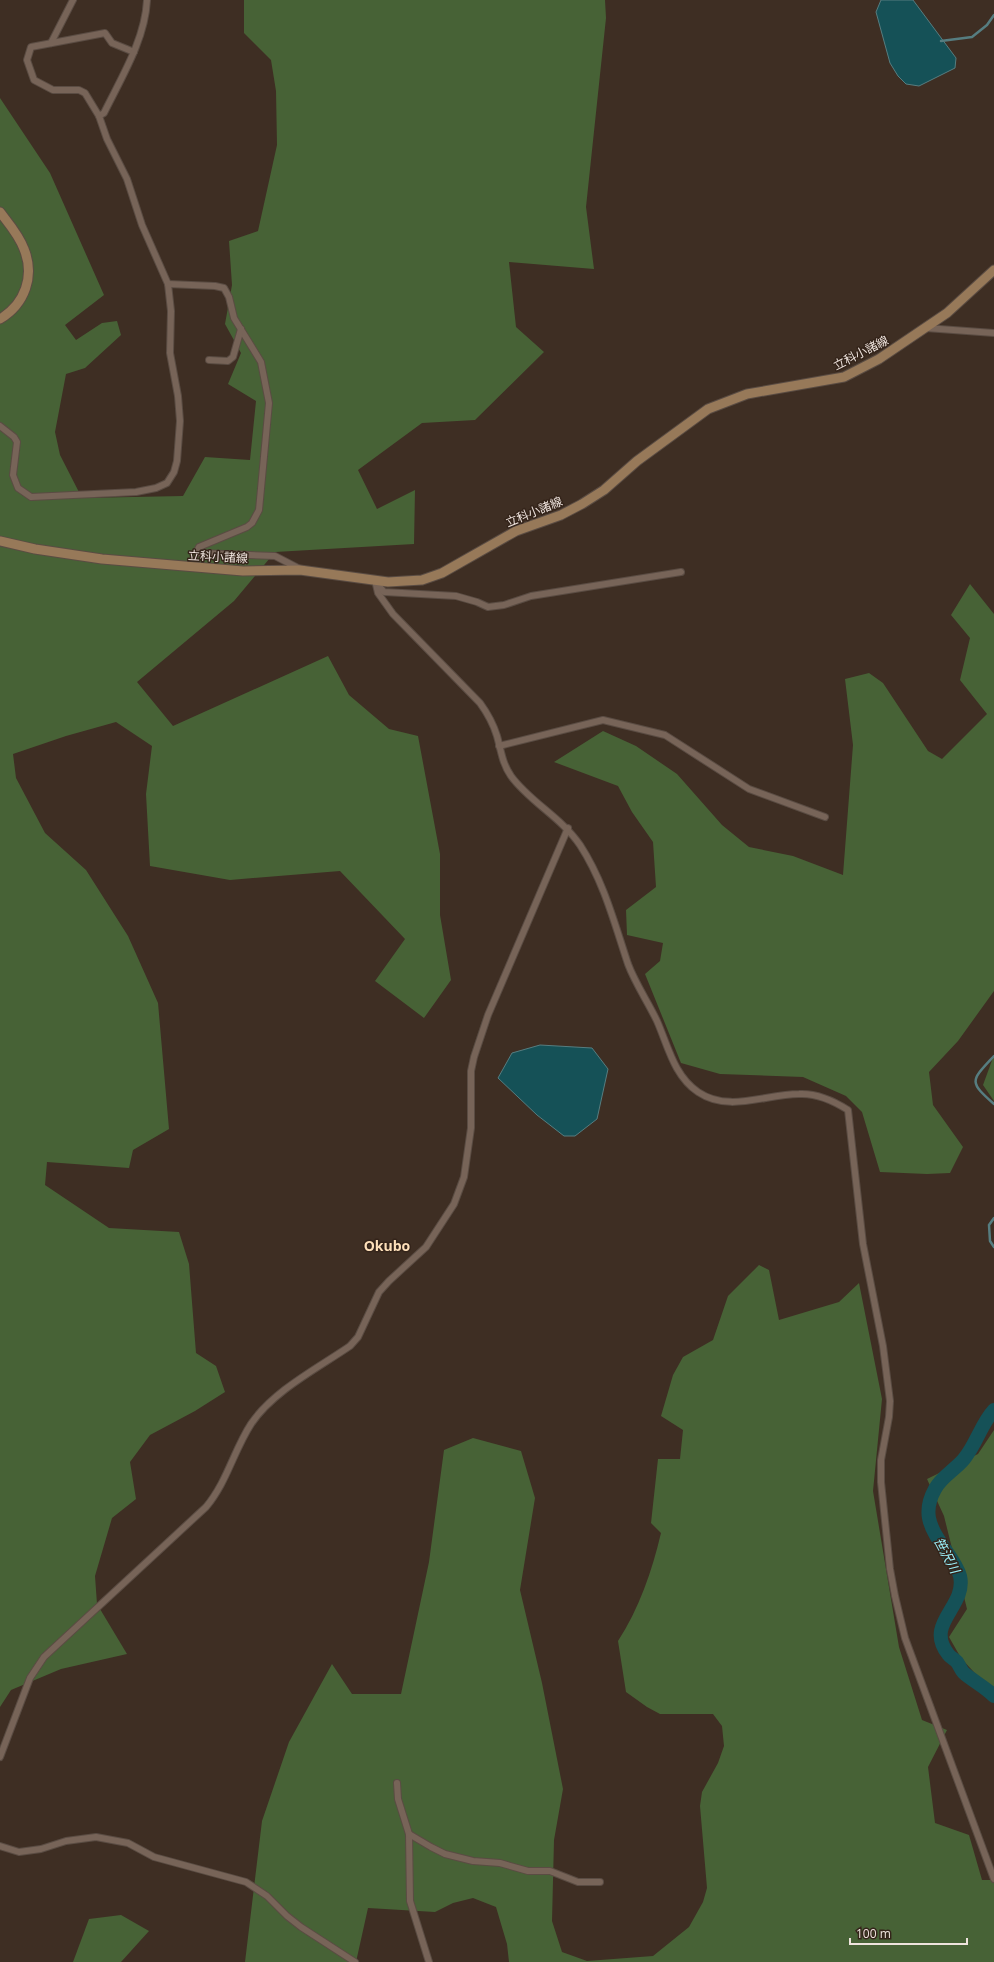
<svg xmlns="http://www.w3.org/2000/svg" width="994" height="1962" font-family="'Open Sans','Noto Sans JP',sans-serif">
<rect width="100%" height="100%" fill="#3e2e23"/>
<!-- forest -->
<g fill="#476236">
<path d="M244,0H605L606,18L586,207L594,269L509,262L516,327L544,352L475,420L422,423L358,470L377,509L415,490L414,544L275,552L234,601L137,682L173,726L328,656L349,695L389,729L418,736L440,854V915L451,980L424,1018L375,981L405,939L340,871L230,880L150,866L146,794L152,746L116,722L66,736L13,754L16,778L45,833L86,870L128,936L158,1003L169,1129L133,1150L129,1168L47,1162L45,1185L109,1228L179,1232L189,1264L196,1353L216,1366L225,1392L195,1411L150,1435L130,1462L136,1499L112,1518L95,1576L97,1604L127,1654L61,1669L11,1690L0,1707V98L50,173L104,295L65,325L76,340L102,323L117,321L121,335L85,368L66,374L55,432L60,455L82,498L183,496L205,457L250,460L256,401L228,384L241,353L225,324L232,285L229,241L258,231L277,145L276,91L271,60L244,33Z"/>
<path d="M970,584L994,614V991L958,1041L929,1072L933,1105L963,1147L950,1173L927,1174L880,1172L862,1112L846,1096L803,1077L720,1074L681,1063L645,974L660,961L663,943L627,935L626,910L656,887L653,842L632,812L618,786L554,762L603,731L636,746L677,774L722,825L749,847L793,856L843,875L853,745L845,679L869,673L883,683L928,751L942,759L987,714L960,680L970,638L951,615Z"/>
<path d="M994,1055V1101L983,1085Z"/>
<path d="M759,1265L769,1270L779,1320L839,1302L859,1283L882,1399L873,1491L899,1647L922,1720L947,1730L928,1767L935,1823L969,1835L982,1880H994V1962H509L507,1944L496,1907L473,1898L453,1903L435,1912L368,1908L356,1962H245L262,1821L289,1742L332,1664L352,1694H401L429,1562L444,1450L473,1438L521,1451L535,1498L520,1590L542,1683L563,1789L554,1840L552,1921L562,1952L587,1961L653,1956L689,1927L703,1902L707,1888L700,1806L702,1792L718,1763L724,1746L722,1726L713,1714H660L647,1707L626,1692L618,1641C639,1609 652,1571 661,1533L651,1523L658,1459H680L683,1430L661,1416L673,1375L683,1357L713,1340L728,1296Z"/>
<path d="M994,1430V1694L961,1658L949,1637L967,1609L944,1516L927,1479L978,1454Z"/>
<path d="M121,1915L149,1931L121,1962H73L89,1919Z"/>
</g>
<!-- water -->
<g fill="#155157" stroke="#567d80">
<path d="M881,0H913L956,58L955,68L919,86L906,84L898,76L890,63L876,12Z"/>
<path d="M540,1045L592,1048L608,1069L597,1119L575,1136H564L537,1115L498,1078L512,1053Z"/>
</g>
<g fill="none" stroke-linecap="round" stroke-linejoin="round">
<!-- stream -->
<g stroke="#567d80" stroke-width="2.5">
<path d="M941,41L972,37L987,25L994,15"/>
<path d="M994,1056C971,1081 968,1081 994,1104"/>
<path d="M994,1218L989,1225L990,1241L994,1247"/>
</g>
<!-- river -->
<path stroke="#155157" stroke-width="14" d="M994,1410C981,1424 977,1443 964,1459C956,1469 941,1477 935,1489C930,1498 927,1507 929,1518C933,1539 955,1558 960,1576C967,1607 924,1623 948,1654C950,1657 954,1659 957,1662C960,1666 961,1671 965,1674C975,1682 985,1687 994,1696"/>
<defs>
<g id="street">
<path d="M51,43L73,0"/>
<path d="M99,116L85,93L79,90H53L34,80L27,60L31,47L105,33L112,43L134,52"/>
<path d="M168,284L215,286L224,288L229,297L234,318L261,362L269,403L259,510L252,523L247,527L199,547L198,549L199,553L275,556L300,569"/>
<path d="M926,328L994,333"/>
<path d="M209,360L228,361L233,357L241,329"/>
<path d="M0,426L14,437L17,442L13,475L18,488L31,497L136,492L156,488L167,483L174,472L177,461L180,421L178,396L170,353L171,311L168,284L142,225L127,179L107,139L99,116L104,113C121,78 145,40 147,0"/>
<path d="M375,580L378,593L393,614L480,703C488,714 493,723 497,736C501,750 502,763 511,776C530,802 561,817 580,845C604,882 614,922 628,964C635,983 648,1002 657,1021C668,1046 674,1076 698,1092C729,1113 765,1094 799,1094C817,1093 834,1101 848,1110L863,1244L883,1346L890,1401L889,1417L881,1460V1482L890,1569L895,1596L905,1638L994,1879"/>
<path d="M376,582L384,592L456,596L477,602L488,607L504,605L531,596L681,572"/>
<path d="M499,746L603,720L665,735L749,789L825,817"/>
<path d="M0,1757L30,1678L44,1657L206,1507C227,1482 234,1450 251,1424C273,1391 318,1368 350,1346L358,1337L379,1292L389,1281L426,1247L454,1204L464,1177L471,1128V1071L474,1057L488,1015L568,828"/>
<path d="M397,1783L398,1799L409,1834L410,1901L429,1962"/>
<path d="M409,1834L431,1847L445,1854L473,1861L500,1863L528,1871H550L578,1882H600"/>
<path d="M0,1846L19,1852L41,1849L66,1841L96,1837L128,1843L154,1857L246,1882L267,1896L287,1916L301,1927L355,1962"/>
</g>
<g id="secondary">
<path d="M0,212C9,224 19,235 24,249C35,276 25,304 0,319"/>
<path d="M0,541L35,549L102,559L243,571L300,570L388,582L422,580L442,573L516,531L561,515L582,504L604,490L637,461L708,409L747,394L844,377L879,359L947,313L994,270"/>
</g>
</defs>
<!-- street casing -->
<use href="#street" stroke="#5a4c43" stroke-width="8"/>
<!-- secondary casing -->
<use href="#secondary" stroke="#5a4c43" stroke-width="11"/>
<!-- street -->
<use href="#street" stroke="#776458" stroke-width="6"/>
<!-- secondary -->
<use href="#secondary" stroke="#977959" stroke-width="9"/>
</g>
<g text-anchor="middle" stroke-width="3" stroke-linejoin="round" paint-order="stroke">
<!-- street labels -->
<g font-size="12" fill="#efe4de" stroke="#34241a">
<text transform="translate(861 353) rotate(-27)" y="4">立科小諸線</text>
<text transform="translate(534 512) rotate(-22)" y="4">立科小諸線</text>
<text transform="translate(218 557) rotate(3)" y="4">立科小諸線</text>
</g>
<!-- water labels -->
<g font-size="13" font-style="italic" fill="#9af0fa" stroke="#34241a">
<text transform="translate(947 1555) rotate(62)" y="5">笹沢川</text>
</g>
<!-- quarter labels -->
<g font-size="14" font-weight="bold" fill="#fddfb9" stroke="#34241a">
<text x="387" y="1251">Okubo</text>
</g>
</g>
<!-- scale -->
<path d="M850 1938v6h117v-6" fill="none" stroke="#efe4de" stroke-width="2"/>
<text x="856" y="1938" font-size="12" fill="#efe4de" stroke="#34241a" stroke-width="3" paint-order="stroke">100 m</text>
</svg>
